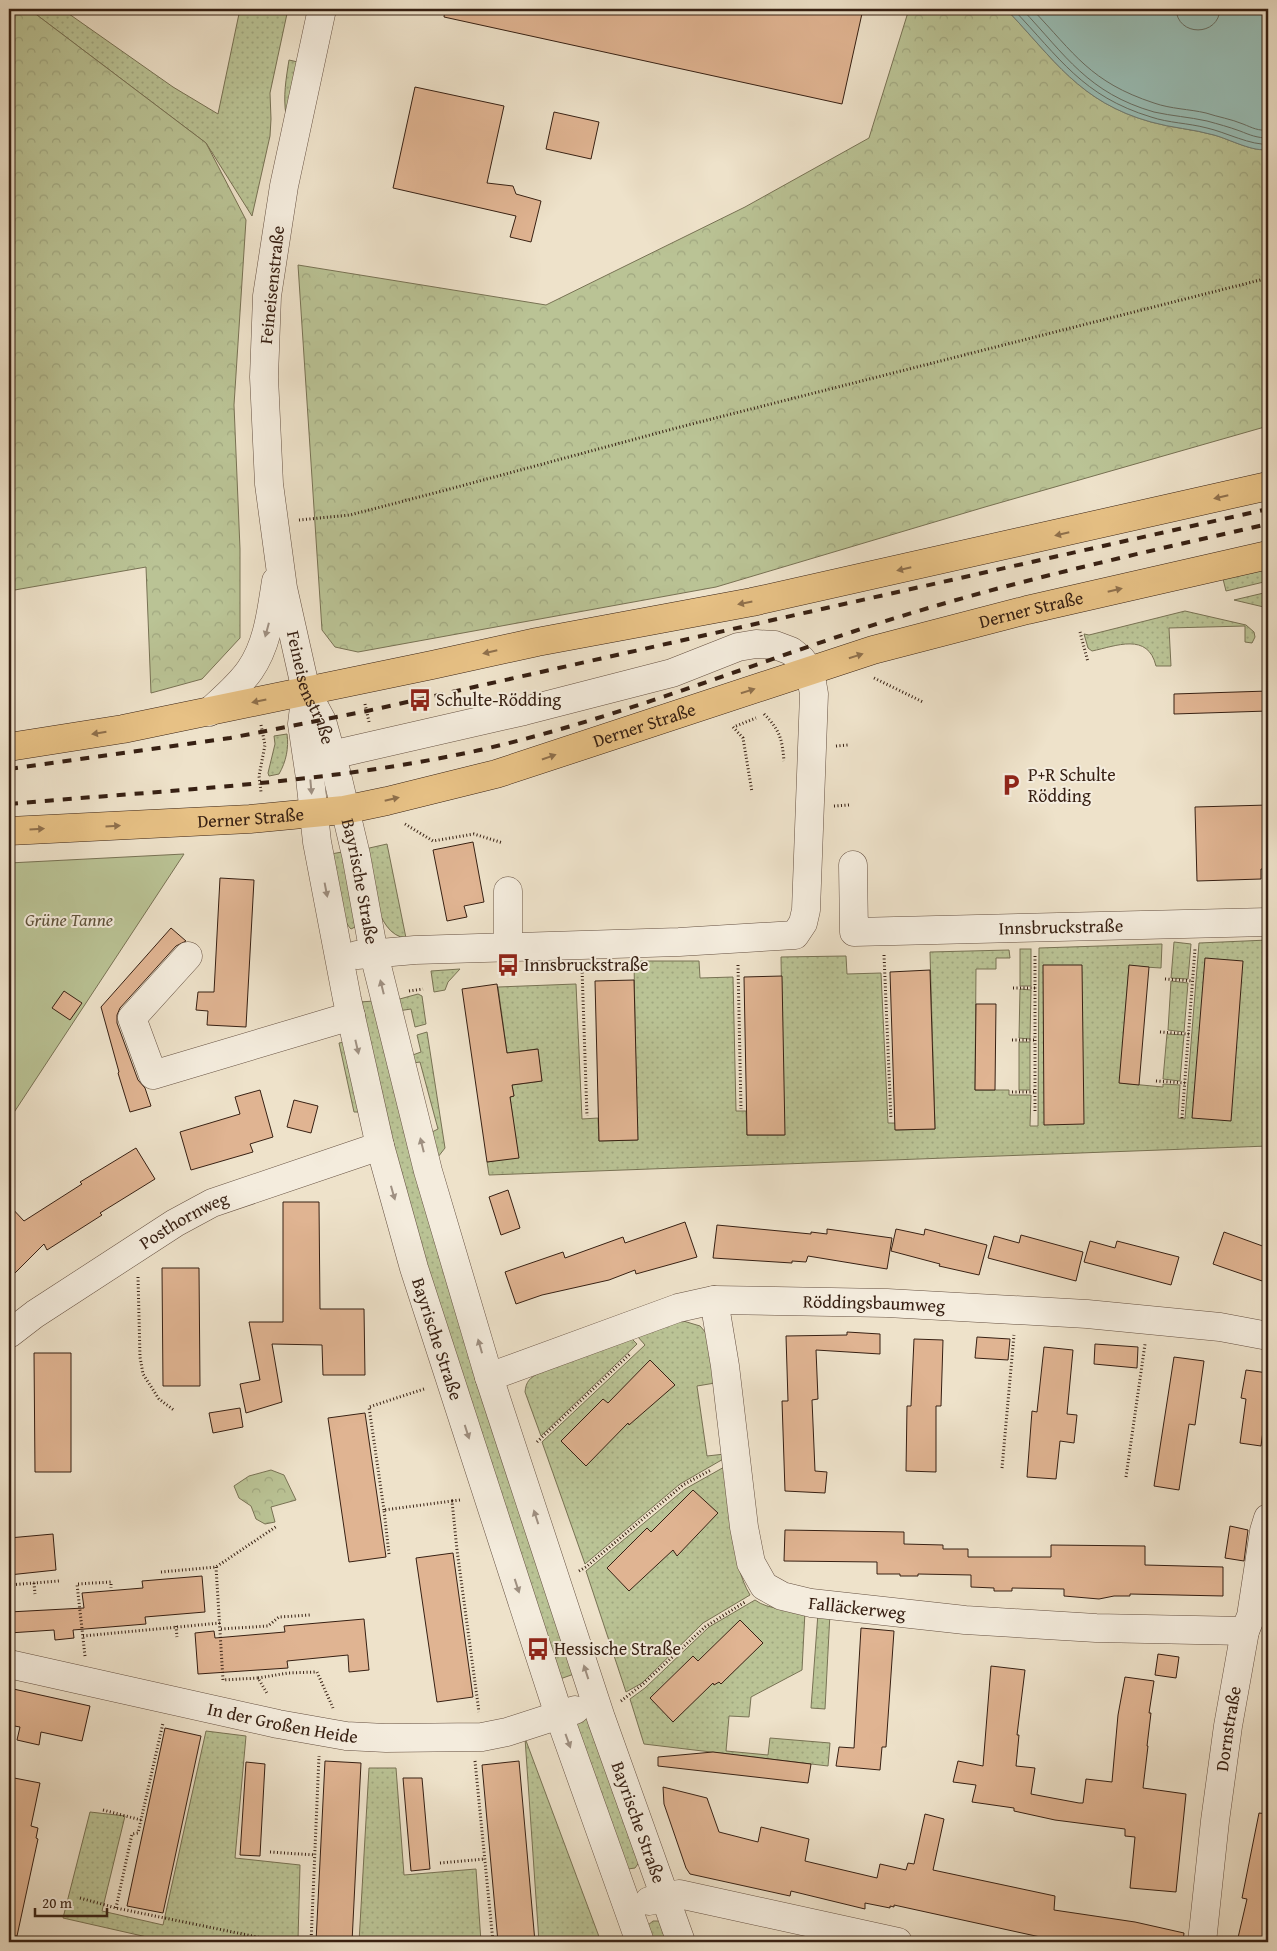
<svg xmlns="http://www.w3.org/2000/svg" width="1277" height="1951" font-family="'Gentium Book Plus',serif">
<defs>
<pattern id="grass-dots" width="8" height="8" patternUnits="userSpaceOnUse" patternTransform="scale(1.25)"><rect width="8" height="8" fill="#bac395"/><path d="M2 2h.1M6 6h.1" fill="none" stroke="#a0a780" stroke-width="1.8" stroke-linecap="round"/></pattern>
<pattern id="forest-crowns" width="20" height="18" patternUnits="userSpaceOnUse" patternTransform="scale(1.25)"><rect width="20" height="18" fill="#bac395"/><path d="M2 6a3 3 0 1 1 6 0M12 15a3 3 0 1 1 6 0" fill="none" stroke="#a0a780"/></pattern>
</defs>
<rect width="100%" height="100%" fill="#eee2ca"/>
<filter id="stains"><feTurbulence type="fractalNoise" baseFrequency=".004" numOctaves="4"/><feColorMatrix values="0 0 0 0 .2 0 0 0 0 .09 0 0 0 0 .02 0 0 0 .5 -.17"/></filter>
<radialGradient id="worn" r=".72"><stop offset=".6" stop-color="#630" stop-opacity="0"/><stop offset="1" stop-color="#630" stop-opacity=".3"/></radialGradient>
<!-- grass -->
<g fill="url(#grass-dots)" stroke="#787254">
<path d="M29,9H62L173,87L218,114L240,9H288L270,93L271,119L270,136L252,216L206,143Z"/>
<path d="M289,60L298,62L286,115C283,96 286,79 289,60Z"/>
<path d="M1268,568V581L1226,591L1223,579Z"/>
<path d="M1268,592V608L1234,600Z"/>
<path d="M1185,611L1246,625L1254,632L1255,637L1252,643L1245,642V626L1169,628L1171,666H1156C1148,632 1116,646 1092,651L1088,648L1084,634L1089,635Z"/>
<path d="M287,734C289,748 286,762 279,774L269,776L268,773L275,744L274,736Z"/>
<path d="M387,844L406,938C374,935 370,873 365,849Z"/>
<path d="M342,852L353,908L355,927L351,929C339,918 334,872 331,854Z"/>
<path d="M1268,940V1146L489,1175L487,1162L518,1157L510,1097L514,1096L512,1085L542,1081L537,1049L507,1053L498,987L576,984L582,1119L598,1118L599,1141L637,1140L634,961H699L700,978L733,977L736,1111H746L747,1135H784L781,957L846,956L847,974L881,973L888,1123H895L896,1130L935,1129L930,952L1009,950L1010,958H996V969H976L975,1090H1009V1095H1031L1030,1126H1038L1039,948L1162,944L1161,968L1129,966L1120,1083L1163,1087V1084L1180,1085L1178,1118L1185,1119L1199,943Z"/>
<path d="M1174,942L1191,944L1188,979L1171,978Z"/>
<rect x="1020" y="949" width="11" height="37"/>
<path d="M460,969L448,982L445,990L434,992L431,971Z"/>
<path d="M1171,981L1188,983L1184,1032L1168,1030Z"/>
<path d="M1020,989L1031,990L1030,1039L1019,1038Z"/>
<path d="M418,994L422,996L426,1024L415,1027L411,1009L398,1011L396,1000Z"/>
<path d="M374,1001L577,1673L557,1680L424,1275L360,1002Z"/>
<path d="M427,1032L445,1148L438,1157L432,1132L438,1129L420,1062L413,1063L410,1056L421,1052L417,1035Z"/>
<path d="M1167,1034L1184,1035L1180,1081L1163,1079Z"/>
<path d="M345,1042L359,1112H354L339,1043Z"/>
<rect x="1019" y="1042" width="11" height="48"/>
<path d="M680,1320L700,1326L707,1334L715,1383L697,1386L707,1456L725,1454V1458L680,1484L585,1564L542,1442L645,1345L638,1337Z"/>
<path d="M632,1339L637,1344L541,1436L525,1392C526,1381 530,1378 539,1373Z"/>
<path d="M726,1466C730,1504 731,1564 750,1595L703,1623L642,1683L626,1692L586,1571L685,1489Z"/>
<path d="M755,1600C768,1610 789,1609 805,1611L802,1670L751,1697L749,1717L729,1716L726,1751L768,1755L770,1738L830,1743L828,1766L644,1744L630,1699L645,1688L709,1627Z"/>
<path d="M818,1613H830L825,1709L811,1708Z"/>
<path d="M588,1716L640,1861L635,1868L628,1869L574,1731L576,1719Z"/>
<path d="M206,1731L246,1736L235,1858L300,1865L298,1940L311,1942H169L63,1918L90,1812L125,1816L102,1911L163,1925Z"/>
<path d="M525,1738L601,1942H539Z"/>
<path d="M369,1768H396L404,1875L476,1869L481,1942H359Z"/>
<path d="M653,1921H659L671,1942H648V1925Z"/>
</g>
<!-- forest -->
<g fill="url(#forest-crowns)" stroke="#787254">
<path d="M9,9H29L206,143L246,220L234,405L240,549V638L202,679L151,693L146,567L9,591Z"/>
<path d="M909,9H1006C1054,59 1079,102 1151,122C1172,128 1193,129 1214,135C1229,139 1255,153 1268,149V426L985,507L716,587L358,652L335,647L322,630L298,265L546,305L745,207L869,138Z"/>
<path d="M271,1470L284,1475L296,1500L271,1507L275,1522L265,1524L256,1519L251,1506L239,1498L234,1486L249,1476Z"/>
</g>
<!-- garden -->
<path fill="#bac395" stroke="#787254" d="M184,854L9,1120V863Z"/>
<!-- water -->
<path fill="#99beb6" stroke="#727f75" d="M1006,9H1190L1199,12L1206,9H1268V149C1255,153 1229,139 1214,135C1193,129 1172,128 1151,122C1079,102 1054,59 1006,9Z"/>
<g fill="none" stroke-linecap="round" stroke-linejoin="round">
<!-- shore -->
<g stroke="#686f64" stroke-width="1">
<path d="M1013,9C1060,58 1082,96 1151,117C1169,123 1188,123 1207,128C1225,132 1252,146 1268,144"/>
<path d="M1022,9C1066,56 1088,93 1154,112C1172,116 1189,117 1207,121C1218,124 1229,127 1240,131C1250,135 1257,138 1268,138"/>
<path d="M1032,9C1075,54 1090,82 1154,103C1171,109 1189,109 1206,113C1218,117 1231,119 1243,124C1253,128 1258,131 1268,130"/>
<path d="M1176,9C1177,37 1219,37 1220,9"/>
</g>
</g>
<!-- building -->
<g fill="#e0b492" stroke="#372013">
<path d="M445,9H863L842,104L444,17Z"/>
<path d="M415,87L504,106L487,183L513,186L516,194L541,201L531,242L510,237L516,216L393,188Z"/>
<path d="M554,112L599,122L591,159L546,149Z"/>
<path d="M1268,691V711L1174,714V694Z"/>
<path d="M1268,805V869H1261V879L1197,881L1195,807Z"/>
<path d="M473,842L484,902L464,906L467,917L447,921L433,850Z"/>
<path d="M220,878L254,880L246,1027L207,1025L208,1011L196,1010L198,992H214Z"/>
<path d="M171,928L186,941L176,946L120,1008L117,1015V1023L138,1080L145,1088L151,1106L130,1112L118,1073L119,1072L101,1007Z"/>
<path d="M1205,958L1243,961L1231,1121L1192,1118Z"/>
<path d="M1043,965H1082L1084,1124L1044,1125Z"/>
<path d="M1129,965L1149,967L1139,1085L1119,1083Z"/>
<path d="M930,970L935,1129L895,1130L890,972Z"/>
<path d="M782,976L785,1135H747L744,977Z"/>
<path d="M634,980L638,1140L599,1141L595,981Z"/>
<path d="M497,984L507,1053L538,1049L542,1081L512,1085L514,1096L510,1097L519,1158L487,1162L462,989Z"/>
<path d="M64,991L82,1003L70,1020L52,1008Z"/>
<path d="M976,1004H996L995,1090H975Z"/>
<path d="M260,1090L273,1137L250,1144L253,1152L191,1170L180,1132L240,1114L235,1097Z"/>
<path d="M294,1100L318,1106L311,1133L287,1127Z"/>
<path d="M136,1148L155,1179L100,1213L102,1215L47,1250L44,1244L9,1279V1205L24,1221L82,1184L80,1182Z"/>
<path d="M508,1190L520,1228L501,1235L489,1197Z"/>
<path d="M283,1202H319L320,1309H364L365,1375H323L322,1345L272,1344L282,1402L246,1413L240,1384L260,1380L249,1322H283Z"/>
<path d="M685,1222L697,1257L636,1274L635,1270L609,1280L542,1295L516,1304L505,1272L563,1252L565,1258L623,1237L625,1243Z"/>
<path d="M717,1225L811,1234V1232L827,1234V1229L892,1238L887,1269L808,1256L806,1262L792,1261V1263L713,1258Z"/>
<path d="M896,1229L924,1235L925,1229L987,1245L979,1275L939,1266L940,1264L891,1251Z"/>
<path d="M1224,1232L1268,1248V1283L1213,1264Z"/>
<path d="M1021,1235L1083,1252L1076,1281L988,1258L994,1236L1019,1243Z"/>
<path d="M1090,1241L1115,1248L1117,1241L1179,1257L1171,1285L1084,1262Z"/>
<path d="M162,1268H199L200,1386H163Z"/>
<path d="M847,1332L880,1334V1354L816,1350L818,1399L812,1400L815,1471L827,1472L825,1493L785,1491L782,1401H788L786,1336L847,1335Z"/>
<path d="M977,1337L1010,1339L1008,1360L975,1358Z"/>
<path d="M914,1339L943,1340L941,1406H936V1472L906,1471L907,1406H911Z"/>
<path d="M1095,1344L1138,1347L1137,1368L1094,1364Z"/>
<path d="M1044,1347L1073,1350L1067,1414L1077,1415L1074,1443L1060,1441L1056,1479L1027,1477L1032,1411L1037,1412Z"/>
<path d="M34,1353H71V1472H35Z"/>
<path d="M1174,1357L1204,1361L1195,1425L1189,1424L1179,1490L1154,1486Z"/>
<path d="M650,1360L675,1385L629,1425L628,1423L586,1466L561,1441L603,1399L608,1403Z"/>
<path d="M1246,1370L1268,1373V1393L1261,1446L1240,1443L1246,1399L1241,1398Z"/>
<path d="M240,1408L243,1427L213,1433L209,1413Z"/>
<path d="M365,1413L386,1557L349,1562L328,1418Z"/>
<path d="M693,1490L718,1513L677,1556L673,1550L629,1591L607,1568L647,1528L651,1532Z"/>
<path d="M1230,1526L1248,1530L1244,1561L1225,1558Z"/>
<path d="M785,1530L904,1532V1544L943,1545V1549H968V1557H1051V1545L1145,1546V1565L1223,1567V1596L1130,1594V1596H1114L1099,1599L1064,1596V1589L1012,1588V1591H994V1588L971,1587V1575L918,1574V1576H900V1574H877V1562L784,1561Z"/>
<path d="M53,1534L56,1570L9,1575V1538Z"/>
<path d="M453,1553L473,1697L437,1702L416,1558Z"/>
<path d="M202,1576L205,1612L145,1617L146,1624L73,1630L74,1638L55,1640L54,1630L9,1633V1612L84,1608L82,1593L143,1588L142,1581Z"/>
<path d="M364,1619L369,1670L349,1672L348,1655L287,1661L288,1668L198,1674L195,1633L214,1631L215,1638L285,1632L284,1626Z"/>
<path d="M740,1620L763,1643L721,1684L719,1682L714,1685L713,1683L673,1722L650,1698L693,1656L698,1661Z"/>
<path d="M861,1628L894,1631L886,1747H882L880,1770L836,1766L839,1747L854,1748Z"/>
<path d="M1158,1654L1179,1657L1176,1678L1155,1675Z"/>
<path d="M991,1666L1025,1670L1017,1735H1019L1016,1766L1035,1768L1031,1794L1079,1803H1083L1086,1779L1112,1782L1118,1715L1125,1677L1154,1681L1149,1713H1151L1147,1746H1148L1143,1788L1186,1794L1176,1892L1130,1888L1135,1837L1125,1836V1829L1055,1820L1014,1811V1808L972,1802L976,1785L953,1782L958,1761L983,1766Z"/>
<path d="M9,1688L90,1706L82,1741L41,1732L39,1745L17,1740L20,1727L9,1725Z"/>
<path d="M165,1728L201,1736L163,1913L127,1906Z"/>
<path d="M713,1752L811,1764L808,1783L658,1766V1757Z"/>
<path d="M325,1761L361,1763L352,1942H316Z"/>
<path d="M519,1761L535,1942H498L482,1765Z"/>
<path d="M246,1762L265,1764L260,1856L240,1855Z"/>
<path d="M9,1777L40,1783L31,1826L38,1828L36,1838L38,1839L17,1936L9,1935Z"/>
<path d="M403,1778H422L430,1869L411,1871Z"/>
<path d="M663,1787L707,1798L719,1832L758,1842L761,1827L809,1839L805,1861L877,1878L880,1864L906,1870L908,1863L914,1864L925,1814L944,1819L933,1870L1055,1896L1054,1910L1135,1922L1184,1933L1183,1942H1063L894,1905V1907L890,1906V1908L865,1903V1909L791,1891L790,1896L690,1874L686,1868L664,1804Z"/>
<path d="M1259,1813L1268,1814V1942H1237L1247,1899L1242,1898Z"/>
</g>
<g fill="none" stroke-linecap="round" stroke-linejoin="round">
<defs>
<g id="minor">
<path id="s1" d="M322,9L284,186L267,296L264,377L269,484L283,588L306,691L322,721L337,775L356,855L374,954L428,1171L489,1377L601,1718L681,1942"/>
<path id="s2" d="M306,691L302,724L310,778L317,842L347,999L380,1146L414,1268L559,1715L640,1942"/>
<path d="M209,712C223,699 239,686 250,670C268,644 271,612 276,581"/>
<path d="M314,759L524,711L672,673L738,647L756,644L775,645L791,651L801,659L810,671L814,694L806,910L803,923L795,935L679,942L415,950L357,955"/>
<path id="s3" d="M853,865L854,932L1268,922"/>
<path d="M508,891V946"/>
<path d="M188,956L132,1018L153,1075L351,1016"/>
<path id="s4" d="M714,1300L725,1366L744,1527L751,1563L764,1586L782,1596L811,1603L965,1620L1096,1628L1245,1631"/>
<path id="s5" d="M9,1334L35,1314L175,1223L212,1203L380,1146"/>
<path id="s6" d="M489,1377L678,1308L714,1300L887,1303L1087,1314L1220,1327L1268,1336"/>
<path id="s7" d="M9,1664L278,1724L346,1736L386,1738L482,1737L507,1732L575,1710"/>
<path d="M649,1901L679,1894L898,1942"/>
<path id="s8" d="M1202,1942L1215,1821L1228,1726L1245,1631L1251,1616L1264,1531L1268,1518"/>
</g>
<g id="major">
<path d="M9,747L123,729L432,665L537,642L752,602L1268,486"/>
<path id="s9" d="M9,831L250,819L344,810L387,801L496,774L873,650L1027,610L1268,555"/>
</g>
</defs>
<!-- minor casing -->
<use href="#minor" stroke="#655041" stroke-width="29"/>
<!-- major casing -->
<use href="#major" stroke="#372013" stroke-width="29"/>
<!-- path -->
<g stroke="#372013" stroke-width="3" stroke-dasharray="1 2.5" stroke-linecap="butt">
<path d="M299,520L350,515L446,490L680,427L1268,278"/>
<path d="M1080,632L1088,662"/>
<path d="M874,678L923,702"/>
<path d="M365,704L369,722"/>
<path d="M764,714C780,730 782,739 784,761"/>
<path d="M261,725L265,745L259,776L261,792"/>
<path d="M736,726L756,718"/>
<path d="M733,727L743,738L752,792"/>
<path d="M836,746L848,745"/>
<path d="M834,806L849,805"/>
<path d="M405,824L433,841L474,834L503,843"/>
<path d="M884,955L891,1119"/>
<path d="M738,965L741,1109"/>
<path d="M582,969L587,1116"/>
<path d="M1165,979L1193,981"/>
<path d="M1013,988H1035"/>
<path d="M409,991L423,989"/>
<path d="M1160,1032L1189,1034"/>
<path d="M1012,1040H1035"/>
<path d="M1156,1081L1185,1083"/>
<path d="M1012,1092H1035"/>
<path d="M1035,1111V954"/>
<path d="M1182,1118L1195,949"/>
<path d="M138,1277L140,1357L143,1374L159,1399L175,1411"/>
<path d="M10,1360L13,1444"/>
<path d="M537,1442L631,1353"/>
<path d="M1002,1468L1014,1335"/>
<path d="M1126,1477L1145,1344"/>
<path d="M452,1501L460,1500"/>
<path d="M384,1510L369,1407L424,1389"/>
<path d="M389,1554L384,1510L452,1501L457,1550L479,1712"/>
<path d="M216,1567L223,1680L258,1678L268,1695"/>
<path d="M579,1571L586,1567L683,1485L711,1470"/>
<path d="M161,1572L216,1567L277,1526"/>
<path d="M34,1583L35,1594"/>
<path d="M9,1585L59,1581"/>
<path d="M176,1626L177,1637"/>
<path d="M221,1629L268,1626L279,1617L310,1615"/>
<path d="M83,1636L220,1623"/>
<path d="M85,1656L77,1584L111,1582V1588"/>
<path d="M258,1678L288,1673L317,1672L333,1708"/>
<path d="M621,1701L643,1684L705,1627L745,1602"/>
<path d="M475,1761L493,1942"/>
<path d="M103,1810L141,1820"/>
<path d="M270,1852L315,1855"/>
<path d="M440,1863L485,1859"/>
<path d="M80,1898L116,1908L262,1938L269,1942"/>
<path d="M116,1908L132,1834L138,1833L163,1723"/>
<path d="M311,1942L319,1756"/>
</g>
<!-- minor -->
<use href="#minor" stroke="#f4ecdd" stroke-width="28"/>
<!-- major -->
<use href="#major" stroke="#e7c185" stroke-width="28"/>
<!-- rail -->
<g stroke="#372013" stroke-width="4" stroke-dasharray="9 9" stroke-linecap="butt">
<path d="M9,769L230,738L367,711L1268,509"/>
<path d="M9,804C166,790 326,784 480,750C629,716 769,656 915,612C1031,577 1150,551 1268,524"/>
</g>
</g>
<!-- one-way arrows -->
<defs><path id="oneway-solid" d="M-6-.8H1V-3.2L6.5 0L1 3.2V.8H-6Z" transform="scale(1.25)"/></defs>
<g fill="#8f704c">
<use href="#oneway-solid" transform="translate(1221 497) rotate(167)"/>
<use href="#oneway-solid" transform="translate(1062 534) rotate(167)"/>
<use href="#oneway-solid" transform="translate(904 569) rotate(167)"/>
<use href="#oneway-solid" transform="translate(1115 590) rotate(-13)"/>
<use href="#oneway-solid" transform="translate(745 603) rotate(169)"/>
<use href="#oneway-solid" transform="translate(490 652) rotate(167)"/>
<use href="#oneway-solid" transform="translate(856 656) rotate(-18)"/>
<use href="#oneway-solid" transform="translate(748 691) rotate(-18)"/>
<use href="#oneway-solid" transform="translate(259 701) rotate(168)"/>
<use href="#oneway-solid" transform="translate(99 733) rotate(171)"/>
<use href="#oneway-solid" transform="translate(549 757) rotate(-19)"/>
<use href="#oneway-solid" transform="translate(392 799) rotate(-13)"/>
<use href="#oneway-solid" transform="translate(113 826) rotate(-3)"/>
<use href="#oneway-solid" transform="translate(37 829) rotate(-3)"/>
</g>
<g fill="#9f9082">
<use href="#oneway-solid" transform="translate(267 630) rotate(105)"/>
<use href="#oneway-solid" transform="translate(311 787) rotate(85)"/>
<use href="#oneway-solid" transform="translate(326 890) rotate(79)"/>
<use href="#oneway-solid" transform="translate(382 987) rotate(-104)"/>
<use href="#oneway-solid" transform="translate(357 1047) rotate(77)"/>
<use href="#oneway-solid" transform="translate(422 1145) rotate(-104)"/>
<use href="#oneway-solid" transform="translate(393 1193) rotate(74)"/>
<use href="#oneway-solid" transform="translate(480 1346) rotate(-106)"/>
<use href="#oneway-solid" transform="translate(467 1432) rotate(72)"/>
<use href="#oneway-solid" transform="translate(536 1517) rotate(-108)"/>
<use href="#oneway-solid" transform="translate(517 1586) rotate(72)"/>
<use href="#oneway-solid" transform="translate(586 1672) rotate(-108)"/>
<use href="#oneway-solid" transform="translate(568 1741) rotate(70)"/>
</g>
<!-- icons -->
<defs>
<symbol id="bus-bare" viewBox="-9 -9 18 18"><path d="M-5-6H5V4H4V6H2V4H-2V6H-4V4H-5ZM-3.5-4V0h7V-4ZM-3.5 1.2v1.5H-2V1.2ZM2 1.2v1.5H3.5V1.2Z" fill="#8f2418" stroke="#f4ecdd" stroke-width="2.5" paint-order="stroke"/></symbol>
<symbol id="parking-bare" viewBox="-9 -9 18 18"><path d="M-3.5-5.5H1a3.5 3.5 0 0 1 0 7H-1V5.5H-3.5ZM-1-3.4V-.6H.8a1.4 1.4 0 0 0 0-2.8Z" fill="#8f2418" stroke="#f4ecdd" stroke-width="2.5" paint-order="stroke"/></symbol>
</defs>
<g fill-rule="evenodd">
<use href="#bus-bare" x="404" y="684" width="32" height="32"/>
<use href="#parking-bare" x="995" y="769" width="32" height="32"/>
<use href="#bus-bare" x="492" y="949" width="32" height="32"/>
<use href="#bus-bare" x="522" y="1633" width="32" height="32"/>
</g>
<g text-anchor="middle" stroke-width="4" stroke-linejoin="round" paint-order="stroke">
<!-- street labels -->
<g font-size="18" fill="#372013" stroke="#f4ecdd">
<text transform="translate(272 285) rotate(-84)" y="6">Feineisenstraße</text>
<text dy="6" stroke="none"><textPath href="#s9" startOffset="1052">Derner Straße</textPath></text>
<text dy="6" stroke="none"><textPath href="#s1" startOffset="689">Feineisenstraße</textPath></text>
<text dy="6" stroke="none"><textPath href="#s9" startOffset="648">Derner Straße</textPath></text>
<text dy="6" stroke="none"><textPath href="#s9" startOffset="242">Derner Straße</textPath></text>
<text dy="6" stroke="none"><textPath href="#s1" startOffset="890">Bayrische Straße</textPath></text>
<text dy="6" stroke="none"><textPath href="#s3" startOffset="274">Innsbruckstraße</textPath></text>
<text dy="6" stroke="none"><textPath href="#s5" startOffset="209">Posthornweg</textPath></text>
<text dy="6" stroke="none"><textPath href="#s6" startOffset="398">Röddingsbaumweg</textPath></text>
<text dy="6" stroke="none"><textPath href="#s2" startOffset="664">Bayrische Straße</textPath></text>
<text dy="6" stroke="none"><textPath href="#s4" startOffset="389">Falläckerweg</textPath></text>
<text dy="6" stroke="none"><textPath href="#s7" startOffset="280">In der Großen Heide</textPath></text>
<text dy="6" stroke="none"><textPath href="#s8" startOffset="215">Dornstraße</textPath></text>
<text dy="6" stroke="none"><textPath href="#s1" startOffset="1872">Bayrische Straße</textPath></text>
</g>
<!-- poi labels -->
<g font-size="18" fill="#372013" stroke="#f4ecdd" text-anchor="start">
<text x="436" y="706">Schulte-Rödding</text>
<text x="1028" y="781">P+R Schulte<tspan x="1028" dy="21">Rödding</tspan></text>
<text x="524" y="971">Innsbruckstraße</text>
<text x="554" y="1655">Hessische Straße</text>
</g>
<!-- park labels -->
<g font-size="18" font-style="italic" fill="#5e513a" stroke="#f4ecdd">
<text x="69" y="926">Grüne Tanne</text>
</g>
</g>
<!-- margin -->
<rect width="1277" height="1951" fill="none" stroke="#eee2ca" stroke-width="30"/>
<rect x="10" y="10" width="1257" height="1931" fill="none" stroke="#372013" stroke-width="2.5"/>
<rect x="15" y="15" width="1247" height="1921" fill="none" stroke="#372013"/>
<!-- scale -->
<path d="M35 1908v8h72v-8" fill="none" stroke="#372013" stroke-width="2.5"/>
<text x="42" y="1908" font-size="15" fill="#372013" stroke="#f4ecdd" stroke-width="4" paint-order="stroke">20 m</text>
<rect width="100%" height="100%" filter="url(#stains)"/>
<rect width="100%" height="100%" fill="url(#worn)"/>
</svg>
